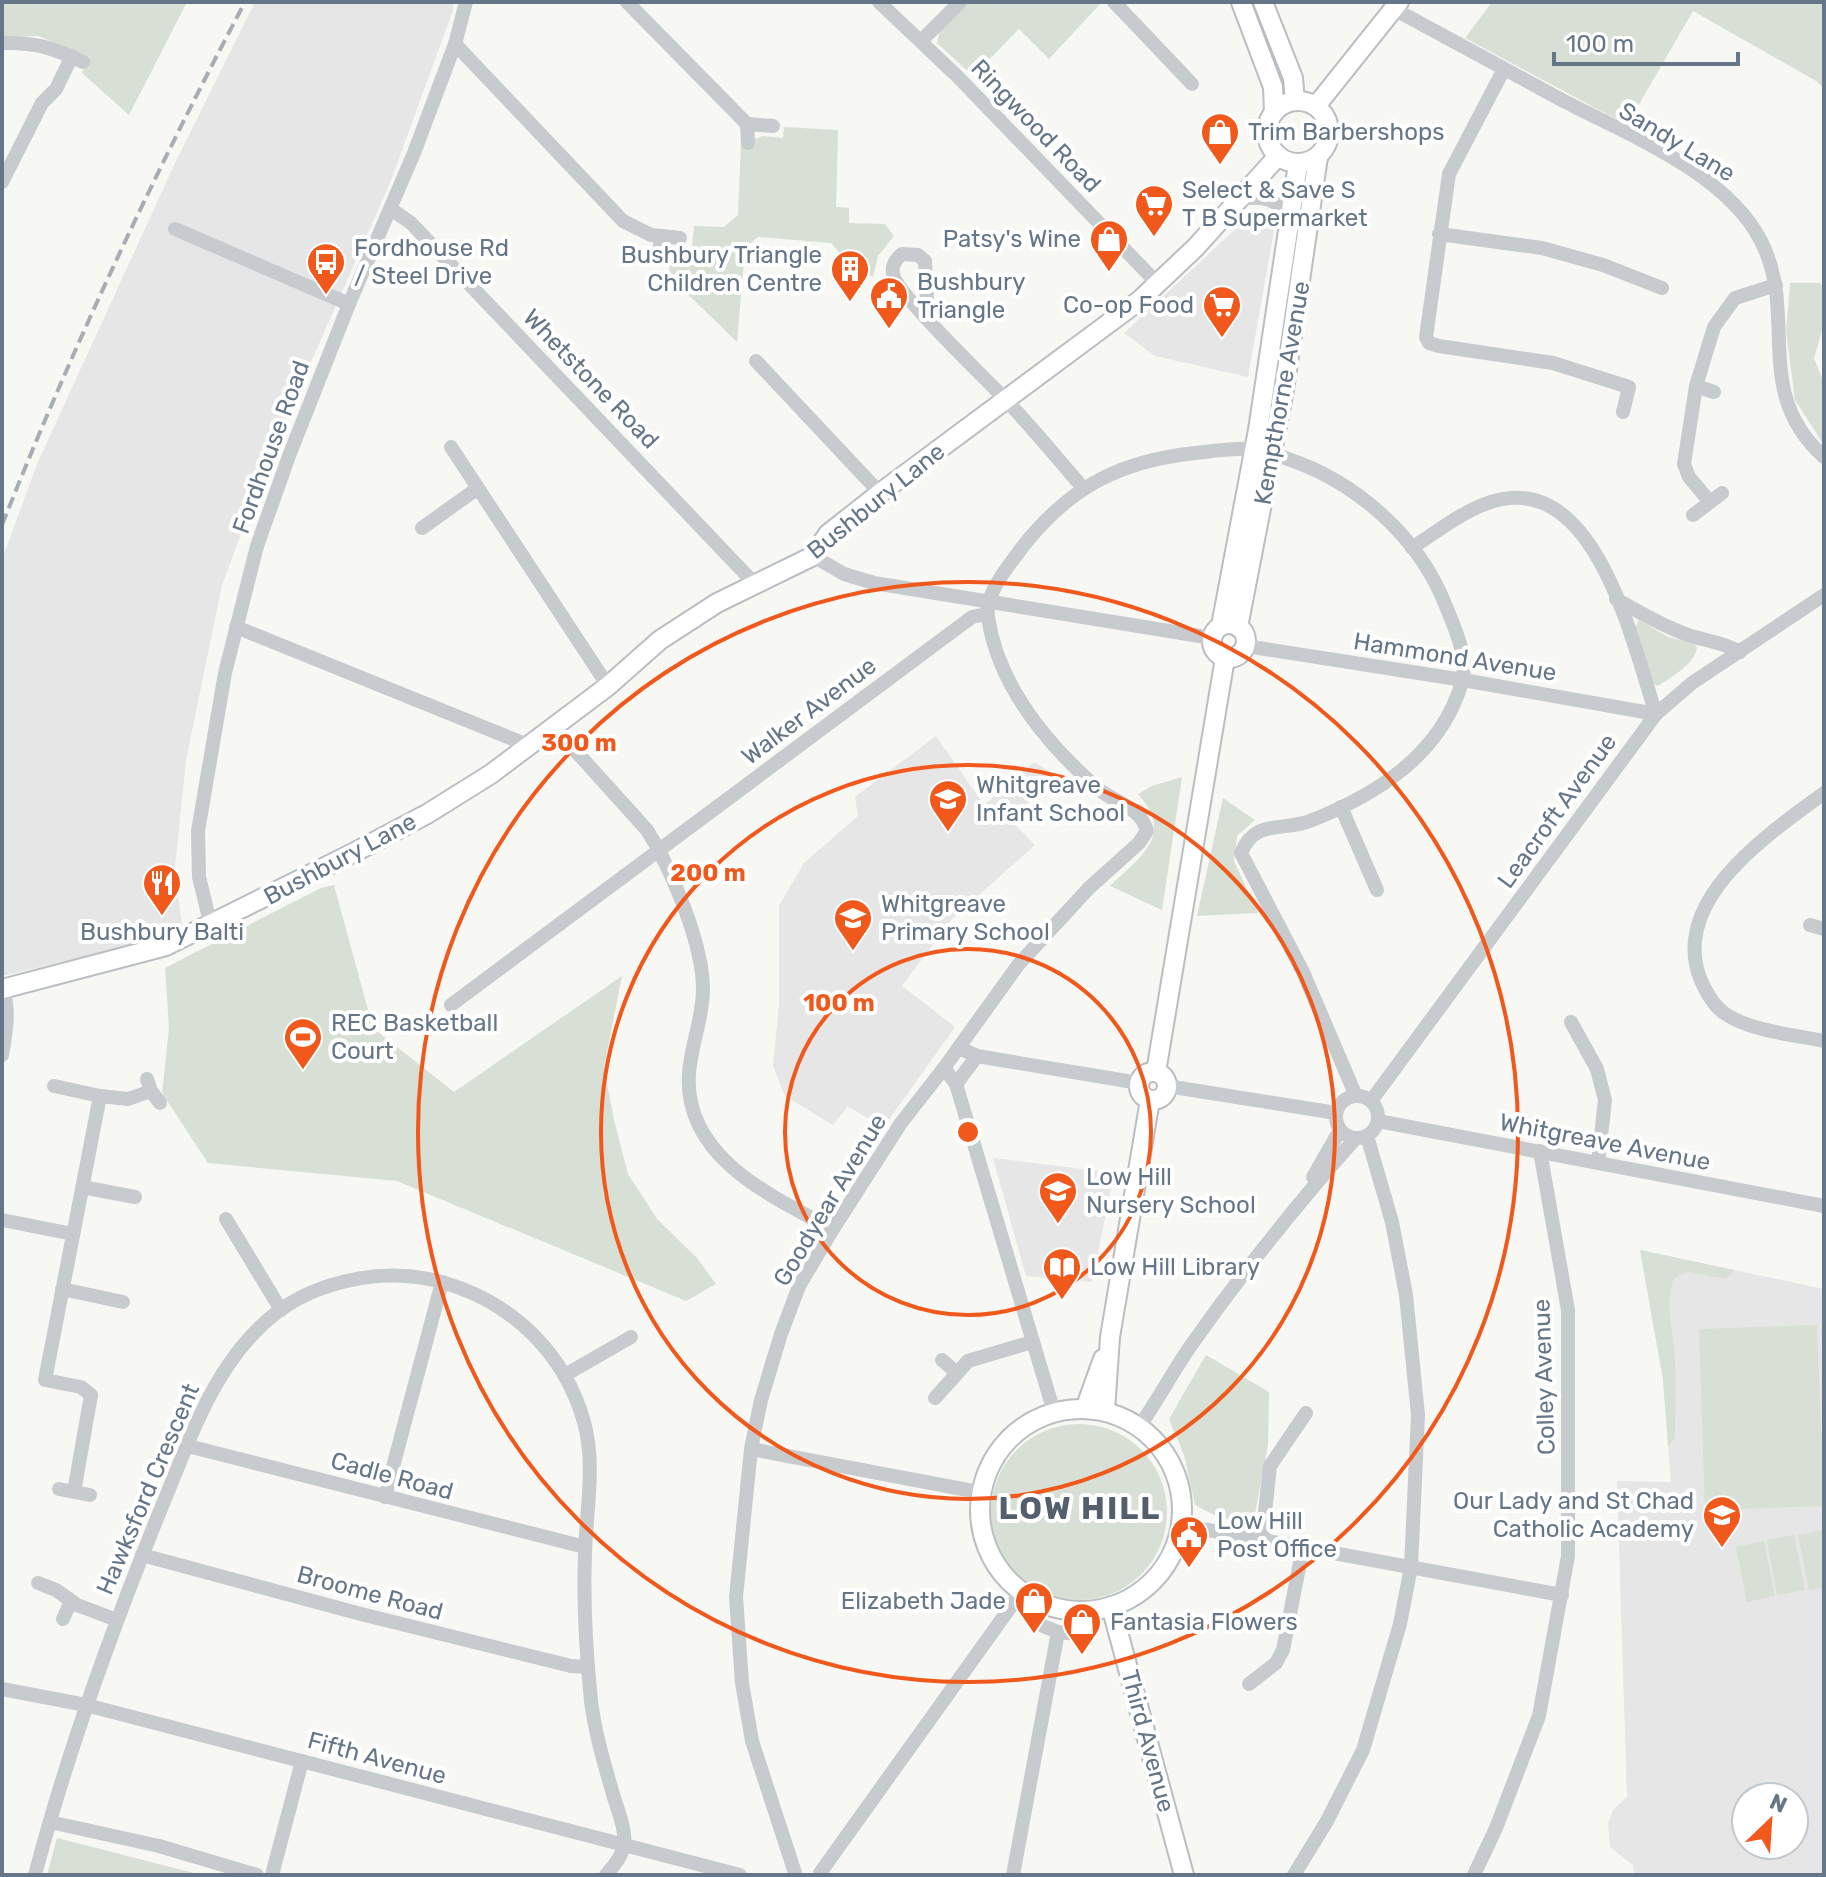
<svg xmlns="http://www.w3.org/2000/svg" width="1826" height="1877" font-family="Rubik,sans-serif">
<rect width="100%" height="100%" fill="#f7f7f4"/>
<!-- built -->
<g fill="#e5e6e5" fill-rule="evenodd">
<path d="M255,2H453V10L390,183L270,455L222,585L186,760L174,876L184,933L2,976V560L37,464L177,159Z"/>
<path d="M1257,214L1265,216L1275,225L1248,377L1155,356L1124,333L1245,220Z"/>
<path d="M936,736L984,805L1034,762L1055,775L1011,821L1035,845L952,919L902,986L955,1027L883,1128L848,1106L833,1125L785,1096L773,1066L779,1004V906L804,863L858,816L855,797Z"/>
<path d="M993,1158L1114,1173L1092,1282L1026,1276Z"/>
<path d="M1640,1250L1824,1289V1875H1634L1633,1865L1610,1847L1608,1824L1613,1810L1627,1797L1617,1481L1671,1482L1663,1379ZM1746,1797H1794V1845H1746Z"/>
</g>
<!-- green -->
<g fill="#d8e0d5">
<path d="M2,2H187L129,115L82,73L88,58L39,36L2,37Z"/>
<path d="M969,2H1100L1101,3L1049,59L1019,29L973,76L937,43L940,30Z"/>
<path d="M1492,2H1824V88L1816,81L1693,11L1627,125L1465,38Z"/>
<path d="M784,127L838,130L836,207L849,208V223L885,224L894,236L878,256L873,277L852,267L831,243L758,237L745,248L737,342L668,275L673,246L692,247L694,226L724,227L738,215L741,144L763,136L783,138Z"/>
<path d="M1790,283H1820L1824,289V324L1814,358L1824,384V445L1795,400L1786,331Z"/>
<path d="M1639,620L1668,637L1692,643L1697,647C1695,665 1672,676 1658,686L1651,683L1635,627Z"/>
<path d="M1182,777L1162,910L1110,886C1141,856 1175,836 1138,794L1152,786Z"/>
<path d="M1223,798L1255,820L1237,836L1234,861L1258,913L1197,916Z"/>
<path d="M334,885L373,1028L454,1092L622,976L604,1067L614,1120L628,1174L657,1219L696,1257L716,1284L686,1301L397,1181L208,1163L162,1093L169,1028L165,968L321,888Z"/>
<path d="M1640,1250L1734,1270L1726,1279L1688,1272L1674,1278C1663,1306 1675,1332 1675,1361C1676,1386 1675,1412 1675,1438L1668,1447L1663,1379Z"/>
<path d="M1817,1325L1824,1506L1705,1510L1699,1329Z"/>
<path d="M1206,1355L1269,1392L1268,1444L1253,1525L1216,1516L1195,1505L1184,1455L1169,1419Z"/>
<circle cx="1079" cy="1512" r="88"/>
<path d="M1824,1530V1587L1809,1590L1798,1535Z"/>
<path d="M1794,1535L1805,1590L1777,1595L1767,1540Z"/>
<path d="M1764,1541L1775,1596L1747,1602L1736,1547Z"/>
<path d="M57,1838L202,1875H47Z"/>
</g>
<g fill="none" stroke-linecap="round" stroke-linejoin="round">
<defs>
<g id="secondary">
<path d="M1241,2L1273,87L1274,112"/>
<path d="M1263,2L1293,78L1295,101"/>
<circle cx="1298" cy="132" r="31"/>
<path d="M1316,106L1399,2"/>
<circle cx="1229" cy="641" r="17"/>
<path d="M1221,626L1258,430L1298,164"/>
<path d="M1238,627L1284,390L1318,157"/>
<path d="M2,989L166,946L355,852L427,814L491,774L608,686L660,640L717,603L813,556L828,534L880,493L1140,300L1196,247L1278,156"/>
<circle cx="1153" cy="1086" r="14"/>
<path d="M1156,1072L1225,658"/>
<path d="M1085,1409L1103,1359"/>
<circle cx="1081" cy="1510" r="101"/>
<path d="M1105,1411L1110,1337L1150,1100"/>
<path d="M1111,1606L1184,1875"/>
</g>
</defs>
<!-- secondary casing -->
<use href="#secondary" stroke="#b9bec3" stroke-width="22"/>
<!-- street -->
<g stroke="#c7cbce" stroke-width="14">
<path d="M627,2L747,124"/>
<path d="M879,2L958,77L1158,284"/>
<path d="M1114,2L1192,84"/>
<path d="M1394,9C1449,39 1505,69 1560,99C1626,134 1726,172 1761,241C1799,315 1751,392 1824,457"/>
<path d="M921,41L960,2"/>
<path d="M2,43C36,42 53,48 83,62"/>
<path d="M455,44L623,221L651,235L680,238"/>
<path d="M1504,69L1449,174L1426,337L1429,343L1439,346L1553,363L1629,387L1623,412"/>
<path d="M748,143L747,124L773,126"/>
<path d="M2,182L42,103L56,89L72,56"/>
<path d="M1241,199C1264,195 1274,199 1291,215"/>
<path d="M391,209L411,223L755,584"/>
<path d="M175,229L349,304"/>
<path d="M1439,234L1542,248L1603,265L1662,288"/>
<path d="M659,253L661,236"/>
<path d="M928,320L925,261L918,255L902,254C896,259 891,265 893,274C896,293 984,377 1003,397C1031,426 1057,458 1084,489"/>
<path d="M756,361L880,493"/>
<path d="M1696,386L1714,392"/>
<path d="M451,447L608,686"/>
<path d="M1710,502L1689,477L1684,464L1696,386L1714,327L1735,298L1776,285"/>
<path d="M1693,515L1722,493"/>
<path d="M422,528L478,488"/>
<path d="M1412,548C1435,533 1459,514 1485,504C1595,462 1632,643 1656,714"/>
<path d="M813,556L844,574L874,583L1212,638"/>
<path d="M1616,599C1641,613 1665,627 1691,636C1708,641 1725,643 1740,652"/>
<path d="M236,627L530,746"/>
<path d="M1246,646L1463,680L1656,714"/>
<path d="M554,727L647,830C671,868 703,944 703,989C703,1018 691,1045 689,1073C683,1157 771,1196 833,1229"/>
<path d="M1824,793C1770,833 1670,899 1700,978C1705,990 1713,1005 1724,1013C1752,1032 1792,1034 1824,1041"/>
<path d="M1341,807L1377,890"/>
<path d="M1810,925L1824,929"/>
<path d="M211,926L199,877L198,831L225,673L257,546L289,456L349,304L414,153L455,44L466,2"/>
<path d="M451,1005L972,617L987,614"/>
<path d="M1571,1022L1597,1069L1605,1100L1598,1163"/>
<path d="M959,1048L977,1056L1139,1083"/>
<path d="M2,1055C6,1032 10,1012 3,989"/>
<path d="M944,1068L956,1084L1054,1412"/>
<path d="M147,1079L151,1091L160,1103"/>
<path d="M956,1084L977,1056"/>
<path d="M54,1086L100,1096L45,1380L81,1387L91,1395L74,1492"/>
<path d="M1167,1086L1336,1113"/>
<circle cx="1357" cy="1117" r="21"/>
<path d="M100,1096L128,1099L151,1091"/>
<path d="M1371,1101L1656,714L1692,683L1824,595"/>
<path d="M1378,1121L1824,1206"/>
<path d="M1313,1177L1340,1130"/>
<path d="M82,1187L135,1197"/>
<path d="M226,1219L281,1310"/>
<path d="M2,1220L73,1234"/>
<path d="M62,1289L123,1302"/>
<path d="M942,1360L957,1373"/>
<path d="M565,1375L631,1337"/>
<path d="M935,1398L968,1361L1032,1342"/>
<path d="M1139,1427C1158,1400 1173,1371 1192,1344C1242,1273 1297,1204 1355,1139"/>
<path d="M188,1446L585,1547"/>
<path d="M751,1449L984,1493"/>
<path d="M59,1489L90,1495"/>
<path d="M385,1497L442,1282"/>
<path d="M1181,1525L1562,1595"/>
<path d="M1262,1540L1270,1466L1306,1413"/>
<path d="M142,1555L361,1614L571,1666L588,1667"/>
<path d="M38,1583L56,1590L77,1605L117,1620"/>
<path d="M63,1619L71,1601"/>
<path d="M1058,1632L1076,1634"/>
<path d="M1249,1684L1276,1663L1283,1650L1303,1547"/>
<path d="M2,1689L86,1705L740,1875"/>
<path d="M50,1822L159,1846L257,1875"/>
<path d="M795,1873L752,1741L742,1683L736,1597L751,1449L761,1400L781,1334L799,1286L833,1229L901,1123L944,1068L1018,965L1089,888L1139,843L1147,831C1141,807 1115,803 1097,788C1046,743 998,686 988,617C984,593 1011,563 1024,545C1071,486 1121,461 1195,453C1214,451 1233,448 1252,449C1264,449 1277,455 1288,459C1356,482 1418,536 1445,604C1454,626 1469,658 1462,682C1441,755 1376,795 1310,821C1281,832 1256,818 1241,853L1303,972L1356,1096"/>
<path d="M820,1873L1022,1591"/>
<path d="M35,1875C68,1749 113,1627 162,1506C188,1444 210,1375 260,1327C306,1281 383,1265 445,1283C513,1303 565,1354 584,1422C596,1466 586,1510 585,1554C583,1604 586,1652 591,1701C595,1733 604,1763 613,1794C617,1809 626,1828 624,1844C622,1857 614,1865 606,1875"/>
<path d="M272,1875L302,1761"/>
<path d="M1013,1875L1058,1632L1043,1626"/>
<path d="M1294,1875L1327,1821L1363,1750L1400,1624L1411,1567L1418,1415L1406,1295L1392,1222L1367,1136"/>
<path d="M1474,1875L1496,1828L1539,1716L1568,1556V1310L1540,1151"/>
</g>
<!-- secondary -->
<use href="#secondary" stroke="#fff" stroke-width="18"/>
<!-- rail -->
<path stroke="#a7adb3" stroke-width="4" stroke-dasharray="12 6" stroke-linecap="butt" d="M2,525C73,346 155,172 245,2"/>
</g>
<!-- distance rings -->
<g fill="none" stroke="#f0581c" stroke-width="4">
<circle cx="968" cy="1132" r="183"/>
<circle cx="968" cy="1132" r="367"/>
<circle cx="968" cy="1132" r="550"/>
</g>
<!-- icons -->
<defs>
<symbol id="shop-pin" viewBox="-11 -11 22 30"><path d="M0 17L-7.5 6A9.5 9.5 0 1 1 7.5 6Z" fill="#f0581c" stroke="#fff"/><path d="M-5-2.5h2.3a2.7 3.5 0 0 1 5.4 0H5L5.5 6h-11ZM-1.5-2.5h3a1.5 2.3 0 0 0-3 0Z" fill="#fff"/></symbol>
<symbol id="supermarket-pin" viewBox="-11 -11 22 30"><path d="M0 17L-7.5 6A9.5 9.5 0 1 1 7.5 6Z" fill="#f0581c" stroke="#fff"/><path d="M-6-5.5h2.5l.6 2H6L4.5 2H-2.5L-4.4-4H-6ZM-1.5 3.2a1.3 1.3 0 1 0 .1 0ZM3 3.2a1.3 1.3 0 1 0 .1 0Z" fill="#fff"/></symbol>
<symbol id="bus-pin" viewBox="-11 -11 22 30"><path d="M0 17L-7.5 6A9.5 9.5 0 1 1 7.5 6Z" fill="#f0581c" stroke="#fff"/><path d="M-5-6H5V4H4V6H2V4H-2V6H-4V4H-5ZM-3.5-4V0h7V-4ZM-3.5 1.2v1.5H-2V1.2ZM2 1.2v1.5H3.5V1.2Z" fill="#fff"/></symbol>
<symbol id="building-pin" viewBox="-11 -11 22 30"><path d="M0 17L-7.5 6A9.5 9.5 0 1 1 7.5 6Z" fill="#f0581c" stroke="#fff"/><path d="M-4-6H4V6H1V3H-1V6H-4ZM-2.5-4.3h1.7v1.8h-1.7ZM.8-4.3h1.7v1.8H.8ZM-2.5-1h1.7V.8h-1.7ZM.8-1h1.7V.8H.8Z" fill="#fff"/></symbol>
<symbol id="civic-pin" viewBox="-11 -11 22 30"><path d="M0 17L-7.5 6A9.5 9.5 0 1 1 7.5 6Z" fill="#f0581c" stroke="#fff"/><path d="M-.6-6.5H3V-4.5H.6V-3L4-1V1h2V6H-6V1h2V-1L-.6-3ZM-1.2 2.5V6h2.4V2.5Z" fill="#fff"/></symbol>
<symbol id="school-pin" viewBox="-11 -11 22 30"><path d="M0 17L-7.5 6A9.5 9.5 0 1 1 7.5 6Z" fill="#f0581c" stroke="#fff"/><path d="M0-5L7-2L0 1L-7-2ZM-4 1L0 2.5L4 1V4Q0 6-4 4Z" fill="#fff"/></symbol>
<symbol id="restaurant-pin" viewBox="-11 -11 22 30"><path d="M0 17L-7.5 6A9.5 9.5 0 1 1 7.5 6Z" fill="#f0581c" stroke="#fff"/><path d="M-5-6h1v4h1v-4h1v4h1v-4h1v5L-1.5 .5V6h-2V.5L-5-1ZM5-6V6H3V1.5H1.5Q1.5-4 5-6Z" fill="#fff"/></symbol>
<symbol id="stadium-pin" viewBox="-11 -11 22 30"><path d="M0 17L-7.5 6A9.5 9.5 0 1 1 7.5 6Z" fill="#f0581c" stroke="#fff"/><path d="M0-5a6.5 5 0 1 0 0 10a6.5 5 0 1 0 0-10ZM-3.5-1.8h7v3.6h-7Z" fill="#fff"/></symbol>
<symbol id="library-pin" viewBox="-11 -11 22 30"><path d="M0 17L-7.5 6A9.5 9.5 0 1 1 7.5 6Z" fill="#f0581c" stroke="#fff"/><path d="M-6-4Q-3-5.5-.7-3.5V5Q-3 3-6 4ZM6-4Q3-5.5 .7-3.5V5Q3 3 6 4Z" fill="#fff"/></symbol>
</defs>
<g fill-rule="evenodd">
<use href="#shop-pin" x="1198" y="110" width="44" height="60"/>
<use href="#supermarket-pin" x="1132" y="182" width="44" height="60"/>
<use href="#shop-pin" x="1087" y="217" width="44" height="60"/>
<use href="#bus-pin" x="304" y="240" width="44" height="60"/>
<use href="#building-pin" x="828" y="247" width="44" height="60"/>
<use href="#civic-pin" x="867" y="274" width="44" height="60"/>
<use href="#supermarket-pin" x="1200" y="283" width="44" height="60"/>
<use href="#school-pin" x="926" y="777" width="44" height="60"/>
<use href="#restaurant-pin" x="140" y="861" width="44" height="60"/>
<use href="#school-pin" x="831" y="896" width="44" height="60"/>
<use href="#stadium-pin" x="281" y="1015" width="44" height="60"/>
<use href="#school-pin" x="1036" y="1169" width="44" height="60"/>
<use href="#library-pin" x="1040" y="1245" width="44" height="60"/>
<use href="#school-pin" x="1700" y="1493" width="44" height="60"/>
<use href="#civic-pin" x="1167" y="1513" width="44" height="60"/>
<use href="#shop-pin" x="1012" y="1579" width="44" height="60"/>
<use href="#shop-pin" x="1060" y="1600" width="44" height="60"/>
</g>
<g text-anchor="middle" stroke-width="8" stroke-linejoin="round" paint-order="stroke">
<!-- street labels -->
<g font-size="24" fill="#647687" stroke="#fff">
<text transform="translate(1036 126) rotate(46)" y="8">Ringwood Road</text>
<text transform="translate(1677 142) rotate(31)" y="8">Sandy Lane</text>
<text transform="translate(591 379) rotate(46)" y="8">Whetstone Road</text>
<text transform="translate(1282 393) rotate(-80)" y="8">Kempthorne Avenue</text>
<text transform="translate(271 447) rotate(-70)" y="8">Fordhouse Road</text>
<text transform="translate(876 501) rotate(-39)" y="8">Bushbury Lane</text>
<text transform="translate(1455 657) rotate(9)" y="8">Hammond Avenue</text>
<text transform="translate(809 711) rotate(-37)" y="8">Walker Avenue</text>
<text transform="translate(1557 811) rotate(-54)" y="8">Leacroft Avenue</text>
<text transform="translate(340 859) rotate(-28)" y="8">Bushbury Lane</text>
<text transform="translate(1605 1142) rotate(11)" y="8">Whitgreave Avenue</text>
<text transform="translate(830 1200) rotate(-59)" y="8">Goodyear Avenue</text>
<text transform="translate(1544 1377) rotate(-92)" y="8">Colley Avenue</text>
<text transform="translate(392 1476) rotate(15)" y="8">Cadle Road</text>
<text transform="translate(148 1489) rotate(-67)" y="8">Hawksford Crescent</text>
<text transform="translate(370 1593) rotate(15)" y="8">Broome Road</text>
<text transform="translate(1148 1741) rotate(75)" y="8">Third Avenue</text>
<text transform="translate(377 1758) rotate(15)" y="8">Fifth Avenue</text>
</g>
<!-- poi labels -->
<g font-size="24" fill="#647687" stroke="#fff" text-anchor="start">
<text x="1248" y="140">Trim Barbershops</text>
<text x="1182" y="198">Select &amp; Save S<tspan x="1182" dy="28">T B Supermarket</tspan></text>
<text x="1081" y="247" text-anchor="end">Patsy's Wine</text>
<text x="354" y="256">Fordhouse Rd<tspan x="354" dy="28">/ Steel Drive</tspan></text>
<text x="822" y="263" text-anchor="end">Bushbury Triangle<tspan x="822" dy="28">Children Centre</tspan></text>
<text x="917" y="290">Bushbury<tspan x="917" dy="28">Triangle</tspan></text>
<text x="1194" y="313" text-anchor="end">Co-op Food</text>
<text x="976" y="793">Whitgreave<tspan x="976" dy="28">Infant School</tspan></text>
<text x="881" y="912">Whitgreave<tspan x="881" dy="28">Primary School</tspan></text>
<text x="162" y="940" text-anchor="middle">Bushbury Balti</text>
<text x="331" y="1031">REC Basketball<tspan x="331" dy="28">Court</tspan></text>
<text x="1086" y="1185">Low Hill<tspan x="1086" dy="28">Nursery School</tspan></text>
<text x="1090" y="1275">Low Hill Library</text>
<text x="1694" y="1509" text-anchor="end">Our Lady and St Chad<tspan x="1694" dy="28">Catholic Academy</tspan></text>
<text x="1217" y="1529">Low Hill<tspan x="1217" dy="28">Post Office</tspan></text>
<text x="1006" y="1609" text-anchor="end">Elizabeth Jade</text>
<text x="1110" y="1630">Fantasia Flowers</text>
</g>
<!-- district labels -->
<g font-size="32" font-weight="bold" letter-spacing="2" fill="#535f6c" stroke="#fff">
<text x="1080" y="1519">LOW HILL</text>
</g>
</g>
<circle cx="968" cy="1132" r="12" fill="#f0581c" stroke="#fff" stroke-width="4"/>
<g font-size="24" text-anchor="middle" font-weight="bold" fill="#f0581c" stroke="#fff" stroke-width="8" stroke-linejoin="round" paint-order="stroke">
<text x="579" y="751">300 m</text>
<text x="708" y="881">200 m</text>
<text x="839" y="1011">100 m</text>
</g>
<!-- border -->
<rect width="1826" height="1877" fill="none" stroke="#647687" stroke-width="8"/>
<!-- north arrow -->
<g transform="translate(1770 1821) rotate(25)"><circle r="38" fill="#ffffff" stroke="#c1c8cf" stroke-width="2"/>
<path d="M0-6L14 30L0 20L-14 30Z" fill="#f0581c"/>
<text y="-12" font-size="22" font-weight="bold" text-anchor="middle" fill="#647687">N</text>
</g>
<!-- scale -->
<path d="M1554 52v12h184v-12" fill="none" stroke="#647687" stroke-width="4"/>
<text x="1566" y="52" font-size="24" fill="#647687" stroke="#ffffff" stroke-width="6" paint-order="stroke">100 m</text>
</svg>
